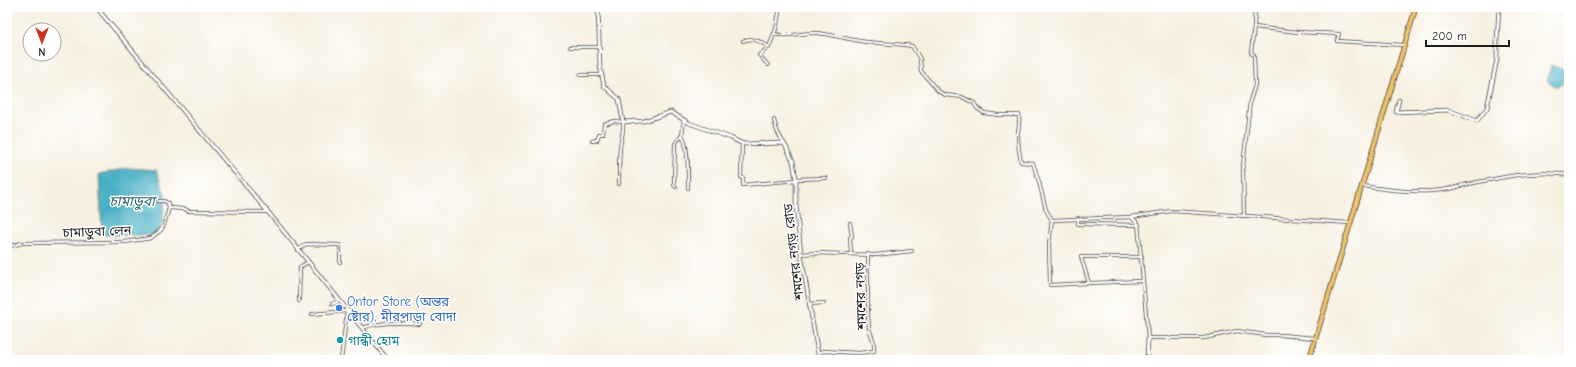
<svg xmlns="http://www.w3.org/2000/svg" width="1576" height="367" font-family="'Comic Neue','Noto Sans Bengali',sans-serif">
<rect width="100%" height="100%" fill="#fff"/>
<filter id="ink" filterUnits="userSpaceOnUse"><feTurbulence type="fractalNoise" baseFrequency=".025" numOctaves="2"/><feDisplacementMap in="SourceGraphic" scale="8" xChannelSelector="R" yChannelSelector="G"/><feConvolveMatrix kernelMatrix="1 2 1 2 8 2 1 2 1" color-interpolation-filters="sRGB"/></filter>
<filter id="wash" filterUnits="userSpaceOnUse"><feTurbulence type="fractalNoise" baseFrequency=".012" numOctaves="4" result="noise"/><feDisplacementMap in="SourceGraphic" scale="16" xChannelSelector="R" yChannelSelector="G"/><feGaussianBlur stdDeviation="0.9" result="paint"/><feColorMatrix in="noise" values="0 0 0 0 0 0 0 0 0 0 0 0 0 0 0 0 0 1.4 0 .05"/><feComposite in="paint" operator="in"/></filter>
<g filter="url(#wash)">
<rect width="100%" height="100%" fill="#f7f0e0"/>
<!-- water -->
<g fill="#44aec3" stroke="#306570">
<path d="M1551,65L1566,71L1562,84L1557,87L1547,81Z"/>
<path d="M129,168L156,170L165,194L163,221L157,235H102L99,174Z"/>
</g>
</g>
<g filter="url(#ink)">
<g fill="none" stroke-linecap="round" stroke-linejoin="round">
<defs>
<g id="minor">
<path d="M1255,7L1254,27L1298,32L1339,34L1337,41L1404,45"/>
<path d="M774,34C788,38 803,32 817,33C831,34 846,39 860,41C877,44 895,43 912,46L920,59L921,71L938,91L945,95L962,97L974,103L977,108L984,113L998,115H1019C1020,122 1018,128 1018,135C1018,144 1019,153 1021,162L1033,163L1039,182L1046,210L1052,220L1131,217L1138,223L1148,338H1204L1237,331L1266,335H1281L1315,338"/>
<path d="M743,41C752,36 762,42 769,47L776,29L780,7"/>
<path d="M570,47H599"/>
<path d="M768,65L759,55L769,47"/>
<path d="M580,75H602"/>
<path d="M774,120L777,131L783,142"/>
<path d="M682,135C689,146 688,175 688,188"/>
<path d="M592,141L597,140L599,134H603L604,124L614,121L623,122C624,132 621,138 620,147C619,160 619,172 619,184"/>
<path d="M742,143L741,177L743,178V185L796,180"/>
<path d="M796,179L826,178"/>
<path d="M1362,186C1390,190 1420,194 1448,189C1455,188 1462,185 1469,184C1502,177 1535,170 1569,175"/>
<path d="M676,187L674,185L675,144L682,135L684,120"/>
<path d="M169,208L185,209L188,211L268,212"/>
<path d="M1244,215L1243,167L1250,101L1255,85L1254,55L1251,53L1254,27"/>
<path d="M1131,217L1172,211L1350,223"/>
<path d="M1078,218V224L1139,225"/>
<path d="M1052,220L1049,244L1050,285L1089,283"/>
<path d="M850,223L852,236L850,238L851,254"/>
<path d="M7,247L22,243L125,242L151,238L161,230L164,225L169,208L168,203L164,201H158"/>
<path d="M298,250L306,244L340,245V262"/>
<path d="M801,254L815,253L875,255L912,251"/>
<path d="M1142,257H1081L1089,283L1142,281"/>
<path d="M299,301L300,267L308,262"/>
<path d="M332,304L339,301"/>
<path d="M809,304L824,303"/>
<path d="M312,314L347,311L341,360"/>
<path d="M362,328C380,322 401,322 420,324"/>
<path d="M818,353L823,351L859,353L874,351V343L869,328L868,316V254"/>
</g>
<g id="tertiary">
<path d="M96,7L268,212L388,360"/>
<path d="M598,7L600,66L604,86L619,99L623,122L644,121L671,112L689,123L731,138L743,144L784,143L793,161L796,179V205L801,254L819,360"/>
<path d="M1399,100L1396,112L1448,110L1477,121L1487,108L1497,59V41L1499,7"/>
<path d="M1147,360L1148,338"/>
</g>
<path id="trunk" d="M1309,360L1416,7"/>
</defs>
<!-- minor casing -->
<use href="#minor" stroke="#3d3c39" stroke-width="4"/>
<!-- tertiary casing -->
<use href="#tertiary" stroke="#3d3c39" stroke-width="4.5"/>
<!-- trunk casing -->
<use href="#trunk" stroke="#3d3c39" stroke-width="5.5"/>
<!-- minor -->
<use href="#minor" stroke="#fff" stroke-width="2.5"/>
<!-- tertiary -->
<use href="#tertiary" stroke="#fff" stroke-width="3"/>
<!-- trunk -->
<use href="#trunk" stroke="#f1c369" stroke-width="4"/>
</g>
</g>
<!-- markers -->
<circle fill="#3f7fe0" stroke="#fff" stroke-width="1.5" cx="339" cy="308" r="4"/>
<circle fill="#0f9aa8" stroke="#fff" stroke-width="1.5" cx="340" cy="340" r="4"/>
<g text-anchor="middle" stroke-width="3" stroke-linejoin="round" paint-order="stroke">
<!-- street labels -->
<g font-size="13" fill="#1c1c1c" stroke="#fff">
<text transform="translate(97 231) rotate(-2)" y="5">চামাডুবা লেন</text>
<text transform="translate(793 252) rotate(-97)" y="5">শমশের নগড় রোড</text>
<text transform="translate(860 296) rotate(-92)" y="5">শমশের নগড়</text>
</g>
<!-- shop labels -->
<g font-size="13" fill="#366cbe" stroke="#fff" text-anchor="start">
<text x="347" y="306">Ontor Store (অন্তর<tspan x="347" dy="15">ষ্টোর), মীরপাড়া বোদা</tspan></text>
</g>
<!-- culture labels -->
<g font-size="13" fill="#0d838f" stroke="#fff" text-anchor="start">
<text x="348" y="345">গান্ধী হোম</text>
</g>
<!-- water labels -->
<g font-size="14" font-style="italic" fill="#306570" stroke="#fff">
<text x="132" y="206">চামাডুবা</text>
</g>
</g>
<!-- margin -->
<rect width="1576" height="367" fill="none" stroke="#fff" stroke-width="24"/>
<!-- north arrow -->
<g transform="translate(42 42) rotate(180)"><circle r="19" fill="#ffffff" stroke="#a4a4a4"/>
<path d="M0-3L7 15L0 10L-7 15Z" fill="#c8321e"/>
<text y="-6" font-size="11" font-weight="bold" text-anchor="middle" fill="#1c1c1c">N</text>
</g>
<!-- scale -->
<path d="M1426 40v6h83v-6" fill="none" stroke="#1c1c1c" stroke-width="2"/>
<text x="1432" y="40" font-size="12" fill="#1c1c1c" stroke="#ffffff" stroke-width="3" paint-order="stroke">200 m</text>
</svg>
